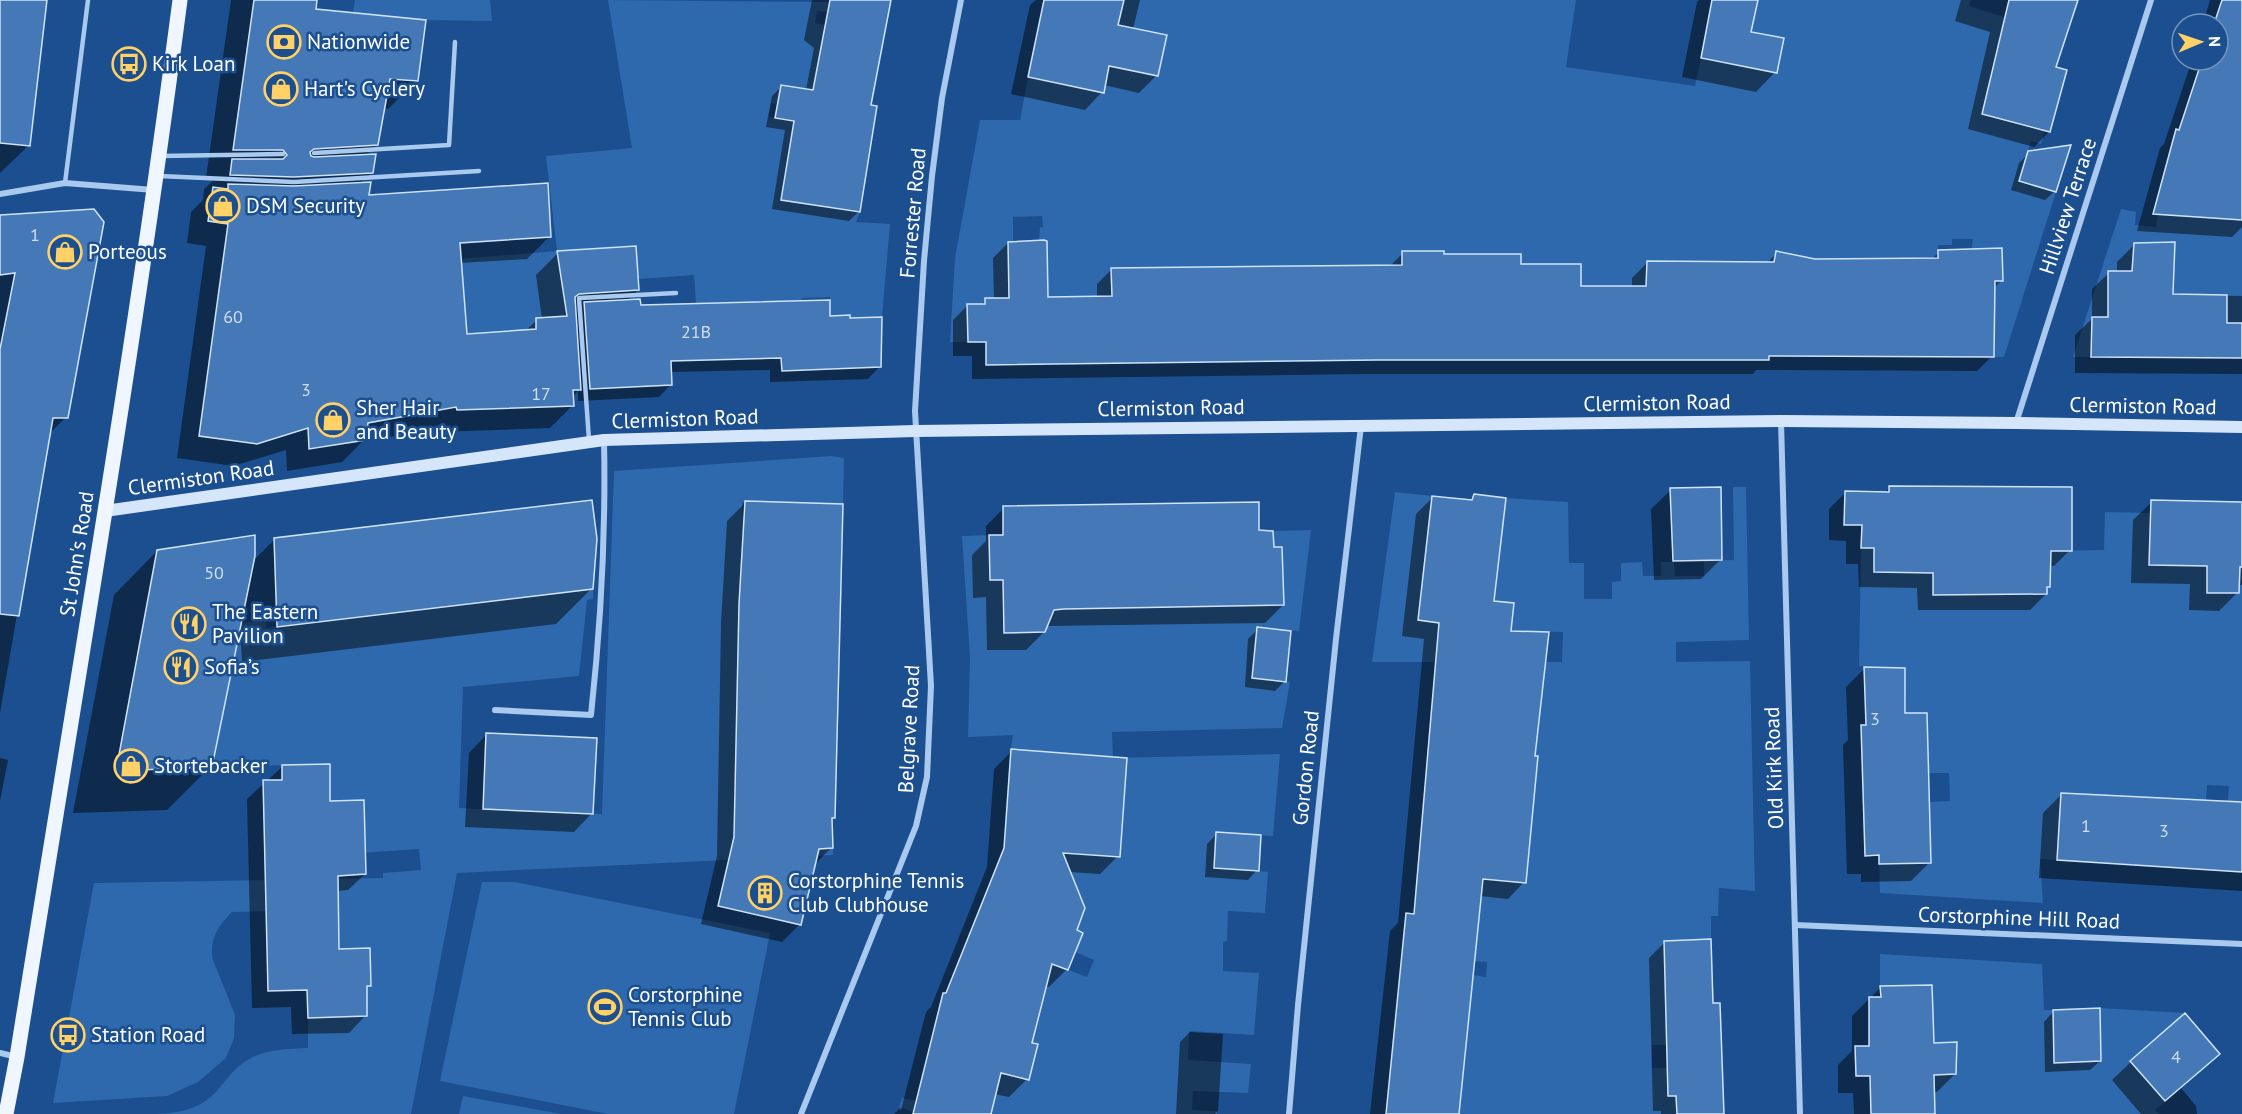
<svg xmlns="http://www.w3.org/2000/svg" width="2242" height="1114" font-family="'PT Sans',sans-serif">
<rect width="100%" height="100%" fill="#1b4f8f"/>
<!-- green -->
<g fill="#2e69ad" fill-rule="evenodd">
<path d="M355,0H490L492,21L426,20L353,13Z"/>
<path d="M608,0L830,2L828,12L817,11L815,23L825,25L816,71L836,73L826,92L781,85L777,104L771,103L769,117L807,123L782,200L860,212L856,222L890,224L882,317L850,318V315L830,316V297L802,298V317L764,319L766,359H762L760,302L696,303L694,275L639,279L636,246L558,251L566,316L536,331L463,335L467,329L464,291L431,261L557,251L546,156L632,148Z"/>
<path d="M1113,0H1576L1566,67L1695,86L1701,58L1777,72L1784,38L1751,32L1758,0H1971L1969,6L2046,30L2018,51L1997,46L1990,75L2004,79L1987,92L1982,114L2045,131L2041,144L2031,141L2020,180L2056,192L2004,357H1994L1995,281H2003L2002,248H1993L1986,257H1970L1973,239H1952V245H1938V271L1882,282V258H1848L1844,282L1778,319L1769,360V287L1616,286L1521,294V255L1474,254L1402,312L1377,265H1355V294L1155,268H1112V323L1048,297L1047,242H1039L1040,227H1043L1042,216L1013,217V241L1008,242L1009,298H986L985,304H967L968,342H950L955,258L980,120H1020L1028,77L1103,93L1110,60L1158,75L1167,35L1140,29L1116,32L1123,2Z"/>
<path d="M2121,209L2136,212L2135,225L2156,227L2158,213L2242,220V323H2228L2227,295L2204,319V294H2173L2174,272L2108,271V317H2092L2091,357H2073Z"/>
<path d="M831,456L844,458L843,504L742,502V516L765,517L764,566L741,565L738,670L794,849L833,848V855L457,873L411,1114H157C179,1113 200,1109 216,1092C226,1080 235,1067 249,1059C266,1049 289,1049 308,1048V1018L367,1016V986L371,985L370,949H339L338,910L232,912C218,926 209,939 213,960L235,1015L234,1038L226,1058L198,1082L167,1096L53,1103L94,883L383,878V873L421,870L419,849L331,855L364,826L363,800L330,801L329,764L212,767L241,623L265,621L266,628L593,589V599L587,600L579,676L463,687L459,808L602,814L614,471Z"/>
<path d="M1983,486L1982,550L1998,594H2010V587H2034V595H2047V587H2050L2051,551L2104,550L2105,512L2151,513L2149,565L2207,566V593H2239L2240,567H2242V802L2228,801L2229,786L2207,785L2204,828L2142,797L2138,866L2118,863L2115,796L2061,793L2057,860L2040,859L2043,903L1880,893L1879,864L1931,862L1930,802L1950,801L1949,773H1928L1927,713H1906L1905,668L1859,666L1861,548H1874L1965,487Z"/>
<path d="M1733,487H1746L1749,640L1676,642V662L1750,661L1755,891L1719,888L1718,916H1711V939L1664,941L1667,1031L1721,1030L1722,1045H1652V1068H1667L1668,1096H1676L1677,1114H1459L1466,1054L1433,1050L1473,975L1486,977L1487,962L1474,961L1450,894L1415,891L1417,873L1526,883L1521,809L1533,810L1538,756L1526,755L1447,662H1372L1395,492L1432,496L1418,620L1497,571L1506,498L1568,502L1569,563H1584V599H1612V582L1621,581V563L1642,562L1643,576H1661V562H1674L1675,576H1704V561L1734,560ZM1518,631L1563,632L1562,662H1518Z"/>
<path d="M1311,530L1299,631L1258,627L1252,678L1290,682L1282,728L1112,732L1113,758L1280,754L1273,836L1217,832L1259,871L1268,872L1265,913L1228,911L1227,941L1223,942V971L1259,973L1254,1035L1189,1031L1188,1060L1251,1064L1248,1093L1193,1091L1192,1110L1217,1111V1114H918L899,1107L902,1098L917,1101L1002,1070L1008,1075L1029,1080L1038,1044L1016,1039L1043,960L1087,977L1094,960L1075,952L1083,933L1064,925L1081,920L1085,908L1082,900L997,866L1004,848L1120,857L1124,806L1108,805L1082,790L1085,755L1011,749L1013,735L968,737L970,657L962,536L989,535L990,580H1031L1004,605V633L1043,632L1044,610L1064,609L1063,586L1114,608L1149,607L1203,583L1204,607L1240,606V583L1235,576L1283,575L1282,547H1274L1273,531Z"/>
<path d="M482,882H515L770,933L734,1114H608L440,1081Z"/>
<path d="M1880,954L2042,964L2044,1010H2053L2055,1063L2101,1061L2100,1008L2185,1013L2130,1060L2165,1102L2155,1110L2159,1114H1935L1934,1075L1956,1074V1043H1934L1932,985L1880,986Z"/>
<path d="M463,1096L561,1114H459Z"/>
</g>
<!-- shadow -->
<g fill="#0007">
<path d="M0,0H45L29,145L0,173Z"/>
<path d="M231,0H316L314,11L417,80L388,109L383,108L377,144L365,156L372,172L359,184L367,197L550,236L527,259L460,263L466,336L524,332L537,320L542,319L536,275L558,253L638,290L626,302L639,306L829,318L880,366L868,379L770,382V370L670,372L671,384L659,397L578,401V391L572,397L573,405L550,428L434,432V429L362,442L342,462L287,471L286,450L233,466L177,458L206,246L187,243L191,212L203,200L204,189L216,178H206Z"/>
<path d="M812,0H890L869,106L859,211L849,221L772,209L785,130L766,127L772,96L781,87L806,90L814,48L804,40Z"/>
<path d="M1036,0H1140L1133,29L1157,75L1139,93L1104,85L1102,92L1085,110L1011,94L1030,5Z"/>
<path d="M1699,0H1756L1749,33L1775,72L1756,92L1682,77L1697,2Z"/>
<path d="M1961,0H2076L2054,68L2065,71L2049,132L2034,147L1968,129L1990,32L1955,21Z"/>
<path d="M2210,0H2242V227L2232,237L2137,231L2160,148L2164,144L2192,60H2218V24H2203Z"/>
<path d="M2029,153L2055,191L2045,200L2011,190L2019,163Z"/>
<path d="M0,217L66,417L48,435L0,713Z"/>
<path d="M1008,243L1046,299L1097,298V284L1112,269L1389,267L1403,253L1520,265L1579,287H1632V278L1647,263H1767L1777,253L1815,260H1931L1939,252L2001,281L1993,289L1992,356L1977,371L1756,370L1753,374H1362L972,379V356H953V320L968,305H981L986,300H994L993,258Z"/>
<path d="M2134,245L2172,295L2242,296V374L2075,373V335L2092,319V289L2109,273H2117V262Z"/>
<path d="M1889,488L2070,550L2054,566H2049V587L2046,590V594L2030,610H1918L1917,588L1859,587L1858,564H1846V541L1829,540V509L1845,493L1884,494Z"/>
<path d="M1671,490L1720,560L1701,579L1654,580L1651,509Z"/>
<path d="M1474,496L1492,602L1510,633L1533,757L1524,882L1508,899L1480,896L1457,1114H1370L1390,931L1398,923L1424,639L1402,636L1416,514L1433,497L1469,501Z"/>
<path d="M2152,502L2242,504V585H2238V592L2219,611L2189,610L2190,584L2131,583L2133,520Z"/>
<path d="M745,503L834,817L830,821L831,848L814,865L800,924L782,942L701,924L717,856L721,623L727,521Z"/>
<path d="M1004,508L1257,532L1283,605L1265,623L1046,626L1044,632L1026,650H987L986,597L973,598L972,555L986,541V526Z"/>
<path d="M274,540L592,588L556,624L242,662L240,627L211,766L167,810L73,813L114,595L157,551L253,561Z"/>
<path d="M1258,629L1285,681L1275,691L1245,687L1248,639Z"/>
<path d="M1865,668L1904,715L1930,862L1911,881L1861,882V874H1847L1843,745L1848,740L1846,687Z"/>
<path d="M487,734L592,813L574,832L465,827L469,753Z"/>
<path d="M1012,751L1118,856L1100,874L1069,872L1075,931L1067,969L1049,987L1045,986L1030,1044L1027,1079L1009,1097L994,1094L982,1114H894L899,1109L901,1110L926,1012L931,1007L987,867L994,769Z"/>
<path d="M0,758L8,760L0,801Z"/>
<path d="M282,767L328,802L365,874L348,890L337,891L338,951L369,985L365,989V1016L349,1033L292,1034L291,1007L252,1008L247,799Z"/>
<path d="M2062,794L2242,804V891L2039,878L2043,813Z"/>
<path d="M1217,834L1257,870L1248,880L1205,877L1207,844Z"/>
<path d="M1665,942L1711,1004L1722,1114H1661V1111H1653L1649,958Z"/>
<path d="M1881,987L1955,1074L1937,1092H1933V1114H1854L1853,1093H1838V1065L1852,1051V1016Z"/>
<path d="M2053,1012L2100,1061L2090,1070L2045,1072L2044,1022Z"/>
<path d="M1190,1032L1223,1034L1218,1111L1215,1114H1176L1180,1042Z"/>
<path d="M2218,1054L2181,1088L2196,1106L2197,1114H2141L2112,1080L2131,1062Z"/>
</g>
<!-- building -->
<g fill="#4478b7" stroke="#cfe3fa" stroke-width="1.5">
<path d="M0,0H47L30,146L0,143Z"/>
<path d="M254,0H317L316,9L426,20L418,81L390,79L378,145L314,149L310,152L311,156L314,157L376,154L373,173L294,177L230,175L232,159H283L287,155L283,150H233Z"/>
<path d="M830,0H891L871,105L877,106L860,212L781,200L794,121L775,118L781,85L813,90Z"/>
<path d="M1044,0H1124L1118,25L1167,35L1158,76L1109,66L1104,93L1028,77Z"/>
<path d="M1712,0H1758L1751,32L1784,38L1777,73L1701,58Z"/>
<path d="M2009,0H2078L2056,67L2067,70L2050,132L1982,114Z"/>
<path d="M2222,0H2242V220L2153,214L2176,129L2179,130L2202,60H2218V24H2214Z"/>
<path d="M2071,145L2056,192L2019,181L2028,151Z"/>
<path d="M371,182L369,195L548,183L551,237L460,243L467,334L536,329V318L567,316L557,251L636,246L639,290L579,294L575,297L581,390H573L574,406L457,410L456,407L368,423L366,440L309,449L308,428L257,444L199,436L228,224L208,221L213,187L228,189V184L294,186Z"/>
<path d="M94,209L104,222L68,418H53L19,616L0,614V349L15,273L0,275V215Z"/>
<path d="M1044,240L1047,241L1048,297L1112,296L1111,268L1402,265V251H1444V254H1521V264H1581V286H1646L1647,261L1774,262L1776,251L1815,259L1938,258V250L2002,248L2003,281H1995L1994,357L1769,356V360H1377L986,365V342H968L967,304H985V298H1009L1008,242Z"/>
<path d="M2175,242L2173,294L2227,295V323H2242V358L2091,357L2092,317H2108V271H2132L2134,243Z"/>
<path d="M640,299L641,305L830,300V316L850,315V318L882,317L881,367L782,371L781,358L671,361L672,385L590,389L584,302Z"/>
<path d="M1889,486L2072,487V551H2051L2050,587H2047V594L1933,595V573L1874,572V548H1861L1862,525H1844L1845,491L1889,492Z"/>
<path d="M1721,487L1722,560L1673,561L1670,488Z"/>
<path d="M1474,494L1506,498L1494,601L1514,603L1511,631L1549,632L1535,756H1538L1526,883L1483,879L1459,1114H1386L1406,913L1414,914L1439,623L1418,620L1432,496L1472,500Z"/>
<path d="M592,500L597,539L593,589L277,627L274,538Z"/>
<path d="M2151,500L2242,502V567H2240L2239,593H2207V566L2149,565Z"/>
<path d="M745,501L843,504L835,818H832L833,848L819,849L801,925L718,906L734,837L739,604Z"/>
<path d="M1259,502V530L1273,531L1274,547H1282L1284,605L1064,609L1054,610L1045,632L1004,633L1003,580H990L989,535H1003V506Z"/>
<path d="M255,535V556L212,767L116,771L157,550Z"/>
<path d="M1257,627L1291,631L1286,682L1252,678Z"/>
<path d="M1864,667L1905,668V713H1927L1931,863L1879,864V855L1865,856L1861,725H1866Z"/>
<path d="M486,733L597,738L593,814L483,809Z"/>
<path d="M1011,749L1127,758L1120,857L1063,853L1085,908L1077,930L1083,933L1068,970L1052,964L1032,1043L1038,1044L1029,1080L1001,1073L991,1114H913L943,993H946L1004,848Z"/>
<path d="M330,764V801L364,800L366,874L338,876L339,949L370,948L371,986H367V1016L308,1018L307,990L268,991L263,780H282V765Z"/>
<path d="M2061,793L2242,802V872L2057,860Z"/>
<path d="M1216,832L1261,835L1259,871L1214,868Z"/>
<path d="M1711,939L1713,1003H1720L1724,1114H1677L1676,1096H1668L1664,941Z"/>
<path d="M1932,985L1934,1043L1957,1042L1956,1074L1934,1075L1935,1114H1871L1870,1076H1856L1855,1046H1869V997H1881L1880,986Z"/>
<path d="M2100,1008L2101,1061L2054,1063L2053,1010Z"/>
<path d="M2185,1013L2220,1054L2165,1101L2130,1061Z"/>
</g>
<g fill="none" stroke-linecap="round" stroke-linejoin="round">
<!-- lane -->
<g stroke="#a9c9ee" stroke-width="4.5">
<path d="M314,153L449,145L455,42"/>
<path d="M160,156L283,154"/>
<path d="M159,176L294,182L479,171"/>
<path d="M65,183L88,0"/>
<path d="M589,440L579,298L676,293"/>
</g>
<!-- street -->
<g stroke="#a9c9ee" stroke-width="6">
<path d="M0,194L65,183L154,190"/>
<path d="M1781,421L1800,1114"/>
<path d="M2016,423L2151,0"/>
<path d="M495,710L591,715C601,623 606,533 604,440"/>
<path d="M1795,925L2242,944"/>
<path d="M0,1053L17,1057"/>
<path d="M801,1114L916,826L927,777L931,686L915,411L924,261L932,176L942,98L961,0"/>
<path d="M1289,1114L1298,1005L1336,639L1361,426"/>
</g>
<!-- secondary -->
<path stroke="#d6e6fa" stroke-width="12" d="M105,511L604,440L915,431L1781,421L2016,423L2242,427"/>
<!-- primary -->
<path stroke="#f0f6ff" stroke-width="15" d="M6,1114L17,1057C73,705 134,353 180,0"/>
</g>
<!-- icons -->
<defs>
<symbol id="bank-ring" viewBox="-11 -11 22 22"><circle r="9.5" fill="#1b4f8f" stroke="#ffd166" stroke-width="1.5"/><path d="M-6-4H6V4H-6ZM0-2.3a2.3 2.3 0 1 0 0 4.6a2.3 2.3 0 1 0 0-4.6Z" fill="#ffd166"/></symbol>
<symbol id="bus-ring" viewBox="-11 -11 22 22"><circle r="9.5" fill="#1b4f8f" stroke="#ffd166" stroke-width="1.5"/><path d="M-5-6H5V4H4V6H2V4H-2V6H-4V4H-5ZM-3.5-4V0h7V-4ZM-3.5 1.2v1.5H-2V1.2ZM2 1.2v1.5H3.5V1.2Z" fill="#ffd166"/></symbol>
<symbol id="shop-ring" viewBox="-11 -11 22 22"><circle r="9.5" fill="#1b4f8f" stroke="#ffd166" stroke-width="1.5"/><path d="M-5-2.5h2.3a2.7 3.5 0 0 1 5.4 0H5L5.5 6h-11ZM-1.5-2.5h3a1.5 2.3 0 0 0-3 0Z" fill="#ffd166"/></symbol>
<symbol id="restaurant-ring" viewBox="-11 -11 22 22"><circle r="9.5" fill="#1b4f8f" stroke="#ffd166" stroke-width="1.5"/><path d="M-5-6h1v4h1v-4h1v4h1v-4h1v5L-1.5 .5V6h-2V.5L-5-1ZM5-6V6H3V1.5H1.5Q1.5-4 5-6Z" fill="#ffd166"/></symbol>
<symbol id="building-ring" viewBox="-11 -11 22 22"><circle r="9.5" fill="#1b4f8f" stroke="#ffd166" stroke-width="1.5"/><path d="M-4-6H4V6H1V3H-1V6H-4ZM-2.5-4.3h1.7v1.8h-1.7ZM.8-4.3h1.7v1.8H.8ZM-2.5-1h1.7V.8h-1.7ZM.8-1h1.7V.8H.8Z" fill="#ffd166"/></symbol>
<symbol id="stadium-ring" viewBox="-11 -11 22 22"><circle r="9.5" fill="#1b4f8f" stroke="#ffd166" stroke-width="1.5"/><path d="M0-5a6.5 5 0 1 0 0 10a6.5 5 0 1 0 0-10ZM-3.5-1.8h7v3.6h-7Z" fill="#ffd166"/></symbol>
</defs>
<g fill-rule="evenodd">
<use href="#bank-ring" x="265" y="23" width="38" height="38"/>
<use href="#bus-ring" x="110" y="45" width="38" height="38"/>
<use href="#shop-ring" x="262" y="70" width="38" height="38"/>
<use href="#shop-ring" x="204" y="187" width="38" height="38"/>
<use href="#shop-ring" x="46" y="233" width="38" height="38"/>
<use href="#shop-ring" x="314" y="401" width="38" height="38"/>
<use href="#restaurant-ring" x="170" y="605" width="38" height="38"/>
<use href="#restaurant-ring" x="162" y="648" width="38" height="38"/>
<use href="#shop-ring" x="112" y="747" width="38" height="38"/>
<use href="#building-ring" x="746" y="874" width="38" height="38"/>
<use href="#stadium-ring" x="586" y="988" width="38" height="38"/>
<use href="#bus-ring" x="49" y="1016" width="38" height="38"/>
</g>
<g text-anchor="middle" stroke-width="5" stroke-linejoin="round" paint-order="stroke">
<!-- number labels -->
<g font-size="18" fill="#d0dded">
<text x="35" y="241">1</text>
<text x="233" y="323">60</text>
<text x="696" y="338">21B</text>
<text x="306" y="396">3</text>
<text x="541" y="400">17</text>
<text x="214" y="579">50</text>
<text x="1875" y="725">3</text>
<text x="2086" y="832">1</text>
<text x="2164" y="837">3</text>
<text x="2176" y="1063">4</text>
</g>
<!-- poi labels -->
<g font-size="21" fill="#fff" stroke="#1b4f8f" text-anchor="start">
<text x="307" y="49">Nationwide</text>
<text x="152" y="71">Kirk Loan</text>
<text x="304" y="96">Hart's Cyclery</text>
<text x="246" y="213">DSM Security</text>
<text x="88" y="259">Porteous</text>
<text x="356" y="415">Sher Hair<tspan x="356" dy="24">and Beauty</tspan></text>
<text x="212" y="619">The Eastern<tspan x="212" dy="24">Pavilion</tspan></text>
<text x="204" y="674">Sofia’s</text>
<text x="154" y="773">Stortebacker</text>
<text x="788" y="888">Corstorphine Tennis<tspan x="788" dy="24">Club Clubhouse</tspan></text>
<text x="628" y="1002">Corstorphine<tspan x="628" dy="24">Tennis Club</tspan></text>
<text x="91" y="1042">Station Road</text>
</g>
<!-- street labels -->
<g font-size="21" fill="#fff" stroke="#1b4f8f">
<text transform="translate(2068 206) rotate(-72)" y="7">Hillview Terrace</text>
<text transform="translate(913 213) rotate(-85)" y="7">Forrester Road</text>
<text transform="translate(1657 403) rotate(-1)" y="7">Clermiston Road</text>
<text transform="translate(2143 406) rotate(1)" y="7">Clermiston Road</text>
<text transform="translate(1171 408) rotate(-1)" y="7">Clermiston Road</text>
<text transform="translate(685 419) rotate(-2)" y="7">Clermiston Road</text>
<text transform="translate(201 478) rotate(-8)" y="7">Clermiston Road</text>
<text transform="translate(77 554) rotate(-81)" y="7">St John's Road</text>
<text transform="translate(909 729) rotate(-87)" y="7">Belgrave Road</text>
<text transform="translate(1306 768) rotate(-84)" y="7">Gordon Road</text>
<text transform="translate(1774 768) rotate(-92)" y="7">Old Kirk Road</text>
<text transform="translate(2019 918) rotate(2)" y="7">Corstorphine Hill Road</text>
</g>
</g>
<!-- north arrow -->
<g transform="translate(2200 42) rotate(88)"><circle r="28" fill="#1b4f8f" stroke="#7695bc" stroke-width="1.5"/>
<path d="M0-4.5L10 22L0 15L-10 22Z" fill="#ffd166"/>
<text y="-9" font-size="16" font-weight="bold" text-anchor="middle" fill="#ffffff">N</text>
</g>
</svg>
